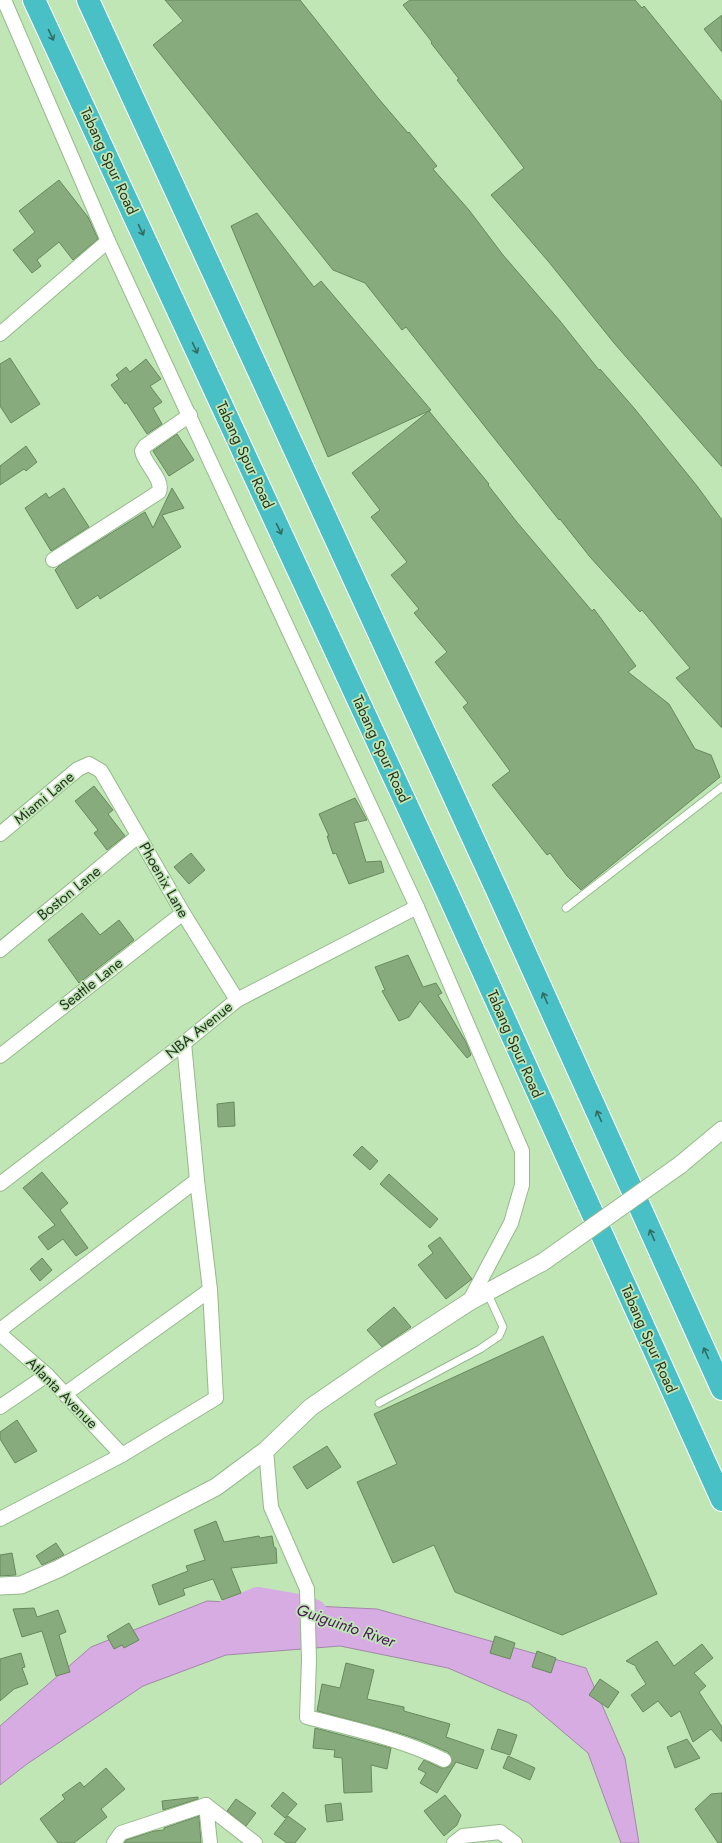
<svg xmlns="http://www.w3.org/2000/svg" width="722" height="1843" font-family="Jost,sans-serif">
<rect width="100%" height="100%" fill="#c1e6b6"/>
<!-- water -->
<path fill="#d6ace2" stroke="#a188a8" d="M207,1601L377,1609L586,1668L625,1758L639,1843H621L588,1753L529,1703L448,1668L340,1646L226,1655L143,1686L27,1764L0,1785V1726L91,1647Z"/>
<g fill="none" stroke-linecap="round" stroke-linejoin="round">
<!-- river -->
<path stroke="#d6ace2" stroke-width="28" d="M217,1618L258,1601L299,1608L313,1613"/>
</g>
<!-- building -->
<g fill="#88ab7d" stroke="#67895c">
<path d="M165,0H300L378,98L408,133L409,132L437,166L433,169L469,210L503,255L560,321L599,370L600,369L634,408L697,486L722,520V728L676,678L690,668L642,610L640,612L590,557L560,519L559,520L406,327L402,330L365,283L333,270L153,45L183,21Z"/>
<path d="M410,0H635L642,8L644,6L722,102V467L614,343L548,261L491,195L524,168L457,80L459,79L431,43L432,42L403,5Z"/>
<path d="M722,15V52L704,29Z"/>
<path d="M59,180L88,217L98,239L73,260L59,242L37,260L41,266L32,273L13,250L35,232L19,211Z"/>
<path d="M257,213L314,287L321,281L431,410L328,457L231,226Z"/>
<path d="M10,358L40,404L11,423L0,406V364Z"/>
<path d="M146,359L161,379L150,386L162,402L153,408L162,424L147,434L126,402L125,404L111,385L119,379L116,375L126,367L130,372Z"/>
<path d="M429,411L489,484L488,485L516,521L592,611L594,609L636,666L628,672L669,704L695,749L711,755L720,777L581,890L567,876L550,853L547,855L492,785L510,771L463,707L468,703L435,662L447,652L414,613L419,609L391,575L407,562L371,517L380,510L352,473Z"/>
<path d="M177,434L194,460L169,476L153,451Z"/>
<path d="M26,446L37,462L26,471L24,469L0,485V466Z"/>
<path d="M64,488L89,527L51,551L25,508L46,493L49,498Z"/>
<path d="M172,488L184,508L162,515L181,547L100,599L98,595L77,609L55,570L60,565L145,512L153,528Z"/>
<path d="M94,786L113,810L108,814L125,836L107,850L94,833L98,830L75,801Z"/>
<path d="M355,798L367,820L354,823L366,862L381,861L384,872L349,884L336,853L333,854L327,836H329L319,814Z"/>
<path d="M191,853L205,870L189,884L174,867Z"/>
<path d="M82,913L100,935L119,920L134,940L79,983L48,940Z"/>
<path d="M408,955L423,987L436,983L442,993L438,995L466,1042L471,1055L467,1058L420,1001L409,1017L399,1021L382,991L385,990L375,967Z"/>
<path d="M234,1102L235,1126L218,1127L217,1104Z"/>
<path d="M362,1146L378,1161L370,1170L353,1155Z"/>
<path d="M42,1172L68,1203L60,1210L88,1248L76,1256L63,1239L48,1250L38,1237L55,1225L23,1188Z"/>
<path d="M389,1174L438,1219L430,1228L380,1184Z"/>
<path d="M440,1237L472,1279L446,1299L418,1265L433,1253L428,1246Z"/>
<path d="M42,1258L52,1270L40,1281L30,1269Z"/>
<path d="M394,1307L411,1327L382,1347L367,1330Z"/>
<path d="M543,1336L657,1594L562,1635L455,1592L434,1545L393,1563L357,1482L397,1464L374,1414Z"/>
<path d="M17,1420L37,1451L15,1463L0,1439V1432Z"/>
<path d="M327,1446L341,1467L307,1489L293,1467Z"/>
<path d="M216,1521L224,1542L259,1536L260,1538L272,1536L274,1547L276,1548L277,1563L231,1568L241,1593L222,1600L213,1579L183,1589L185,1595L159,1605L152,1585L188,1571L186,1566L205,1560L194,1530Z"/>
<path d="M56,1543L64,1555L42,1565L36,1556Z"/>
<path d="M12,1553L16,1575L0,1576V1555Z"/>
<path d="M34,1608L37,1617L58,1610L66,1632L59,1635L70,1672L56,1676L42,1631L22,1637L13,1609Z"/>
<path d="M129,1623L139,1640L124,1648L122,1645L114,1649L107,1636Z"/>
<path d="M495,1636L515,1643L510,1659L490,1653Z"/>
<path d="M657,1641L674,1666L702,1644L713,1658L694,1673L706,1686L699,1692L722,1727V1742L711,1729L693,1742L680,1711L671,1717L658,1701L643,1712L631,1695L646,1684L636,1668V1666L626,1661Z"/>
<path d="M537,1651L556,1658L551,1673L532,1667Z"/>
<path d="M21,1653L25,1667L22,1668L28,1684L14,1689L0,1701V1659Z"/>
<path d="M346,1663L374,1670L367,1699L404,1707V1711L450,1724L446,1737L484,1750L477,1769L456,1762L437,1793L420,1783L426,1773L418,1769L424,1760L441,1768L449,1767L452,1760L448,1752L420,1740L396,1732L317,1711L322,1684L340,1688Z"/>
<path d="M600,1679L619,1692L608,1708L589,1695Z"/>
<path d="M315,1728L391,1748L387,1769L371,1765L372,1792L344,1793L342,1758L334,1757L335,1750L313,1748Z"/>
<path d="M498,1729L517,1735L510,1755L491,1749Z"/>
<path d="M687,1739L700,1758L675,1768L667,1747Z"/>
<path d="M508,1756L535,1768L530,1780L503,1768Z"/>
<path d="M106,1768L125,1789L101,1809L107,1817L74,1843H58L40,1819L65,1799L62,1795L80,1782L84,1787Z"/>
<path d="M283,1792L297,1804L285,1818L271,1806Z"/>
<path d="M722,1793V1843H718L695,1809L711,1794Z"/>
<path d="M445,1795L461,1815L457,1825L444,1836L424,1811Z"/>
<path d="M198,1797V1799L163,1810L162,1801Z"/>
<path d="M236,1799L256,1813L246,1826L227,1811Z"/>
<path d="M341,1803L343,1820L327,1822L325,1805Z"/>
<path d="M199,1816L201,1843H124L126,1840L154,1831L164,1830V1828Z"/>
<path d="M288,1816L306,1829L295,1843H287L274,1834Z"/>
</g>
<g fill="none" stroke-linecap="round" stroke-linejoin="round">
<defs>
<g id="service">
<path d="M566,908L722,787"/>
<path d="M379,1403L480,1349L499,1336L503,1327L487,1292"/>
</g>
<g id="minor">
<path d="M4,0L108,241L417,907L522,1151V1185L511,1223L469,1302"/>
<path d="M0,334L108,241"/>
<path d="M53,560L159,492C164,479 144,464 142,451L145,446L190,415"/>
<path d="M0,834L78,769L89,764L101,771L183,913L237,1000"/>
<path d="M0,950L138,836"/>
<path d="M0,1056L183,913"/>
<path d="M0,1184L184,1043L237,1000L417,907"/>
<path d="M0,1330L197,1180"/>
<path d="M0,1334L47,1375L122,1455"/>
<path d="M65,1394L210,1290"/>
<path d="M0,1407L47,1375"/>
<path d="M266,1450L271,1507L307,1589L309,1660L307,1717C353,1729 401,1739 444,1760"/>
<path d="M0,1519L122,1455L216,1398L210,1290L197,1180L184,1043"/>
<path d="M114,1843L121,1833L206,1805"/>
<path d="M210,1843L206,1805L255,1843"/>
<path d="M454,1843L463,1836L500,1832L515,1843"/>
</g>
<g id="tertiary">
<path d="M680,1165L722,1130"/>
<path d="M0,1586L21,1585L58,1569L216,1487L266,1450L311,1407L375,1363L469,1302L543,1262"/>
</g>
<g id="motorway">
<path d="M34,0L448,894L722,1500"/>
<path d="M88,0L495,886L722,1389"/>
</g>
</defs>
<!-- service casing -->
<use href="#service" stroke="#95b98b" stroke-width="9"/>
<!-- minor casing -->
<use href="#minor" stroke="#95b98b" stroke-width="16"/>
<!-- tertiary casing -->
<use href="#tertiary" stroke="#95b98b" stroke-width="19"/>
<!-- motorway casing -->
<use href="#motorway" stroke="#fff" stroke-width="24"/>
<!-- service -->
<use href="#service" stroke="#fff" stroke-width="7"/>
<!-- minor -->
<use href="#minor" stroke="#fff" stroke-width="14"/>
<!-- tertiary -->
<use href="#tertiary" stroke="#fff" stroke-width="17"/>
<!-- motorway -->
<use href="#motorway" stroke="#49c0c5" stroke-width="22"/>
<defs>
<path id="tertiary-bridge" d="M543,1262L680,1165"/>
</defs>
<!-- tertiary-bridge casing -->
<use href="#tertiary-bridge" stroke="#95b98b" stroke-width="19" stroke-linecap="butt"/>
<!-- tertiary-bridge -->
<use href="#tertiary-bridge" stroke="#fff" stroke-width="17"/>
</g>
<!-- one-way arrows -->
<defs><path id="oneway-shaft" d="M-6 0H5M1.5-3L5.5 0L1.5 3" fill="none" stroke-width="1.6" stroke-linecap="round" stroke-linejoin="round"/></defs>
<g stroke="#336c63">
<use href="#oneway-shaft" transform="translate(51 35) rotate(65)"/>
<use href="#oneway-shaft" transform="translate(141 230) rotate(65)"/>
<use href="#oneway-shaft" transform="translate(195 348) rotate(65)"/>
<use href="#oneway-shaft" transform="translate(279 529) rotate(65)"/>
<use href="#oneway-shaft" transform="translate(545 998) rotate(-114)"/>
<use href="#oneway-shaft" transform="translate(599 1116) rotate(-114)"/>
<use href="#oneway-shaft" transform="translate(652 1235) rotate(-114)"/>
<use href="#oneway-shaft" transform="translate(706 1353) rotate(-114)"/>
</g>
<g text-anchor="middle" stroke-width="3.5" stroke-linejoin="round" paint-order="stroke">
<!-- street labels -->
<g font-size="15" fill="#253421" stroke="#c1e6b6">
<text transform="translate(109 161) rotate(65)" y="5">Tabang Spur Road</text>
<text transform="translate(245 455) rotate(65)" y="5">Tabang Spur Road</text>
<text transform="translate(381 749) rotate(65)" y="5">Tabang Spur Road</text>
<text transform="translate(44 798) rotate(-40)" y="5">Miami Lane</text>
<text transform="translate(164 880) rotate(60)" y="5">Phoenix Lane</text>
<text transform="translate(69 893) rotate(-39)" y="5">Boston Lane</text>
<text transform="translate(91 984) rotate(-38)" y="5">Seattle Lane</text>
<text transform="translate(199 1030) rotate(-39)" y="5">NBA Avenue</text>
<text transform="translate(515 1044) rotate(66)" y="5">Tabang Spur Road</text>
<text transform="translate(649 1339) rotate(66)" y="5">Tabang Spur Road</text>
<text transform="translate(62 1393) rotate(45)" y="5">Atlanta Avenue</text>
</g>
<!-- water labels -->
<g font-size="16" font-style="italic" fill="#4d195a" stroke="#c1e6b6">
<text transform="translate(346 1625) rotate(19)" y="6">Guiguinto River</text>
</g>
</g>
</svg>
